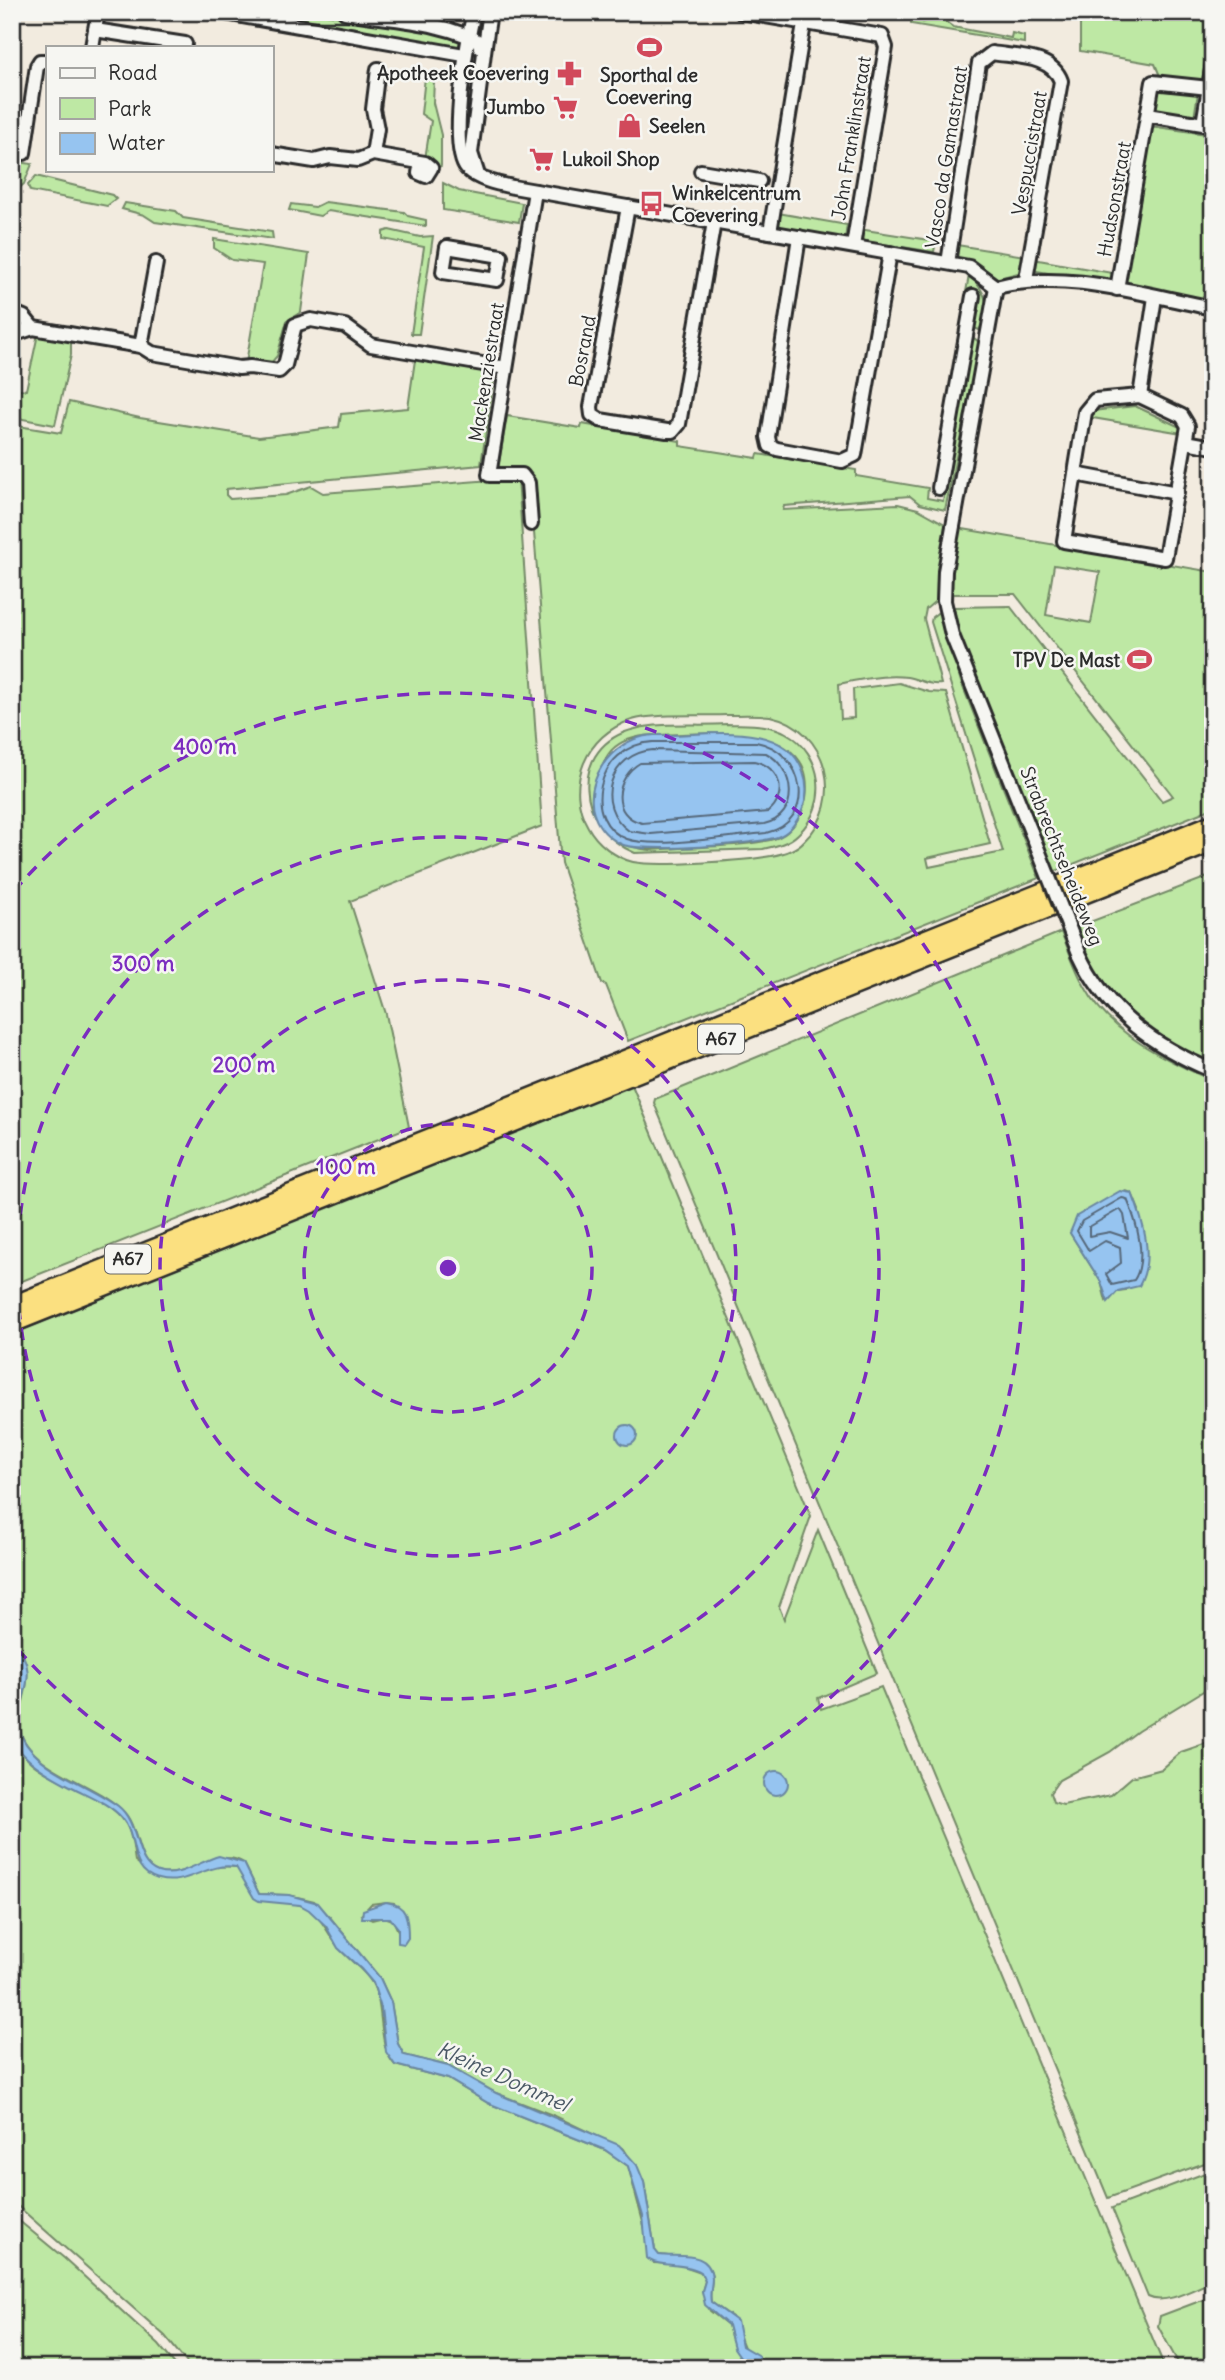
<svg xmlns="http://www.w3.org/2000/svg" width="1225" height="2380" font-family="Delius,sans-serif">
<rect width="100%" height="100%" fill="#f2ebdf"/>
<filter id="ink" filterUnits="userSpaceOnUse"><feTurbulence type="fractalNoise" baseFrequency=".0143" numOctaves="2"/><feDisplacementMap in="SourceGraphic" scale="14" xChannelSelector="R" yChannelSelector="G"/><feConvolveMatrix kernelMatrix="1 2 1 2 8 2 1 2 1" color-interpolation-filters="sRGB"/></filter>
<g filter="url(#ink)">
<!-- green -->
<g fill="#bee8a4" stroke="#748a68" stroke-width="2" fill-rule="evenodd">
<path d="M240,12H314L457,37L462,43L457,48Z"/>
<path d="M912,12L923,22L939,17L953,27L1011,38L1012,33L1024,36V43L911,24Z"/>
<path d="M1080,12H1213L1202,82L1160,76L1155,64L1080,51Z"/>
<path d="M425,77L434,80L433,103L441,135V166L435,169L425,159L431,121L421,114Z"/>
<path d="M1156,87L1198,93L1194,118L1154,112Z"/>
<path d="M1150,126L1213,135V301L1128,286L1122,281Z"/>
<path d="M12,142L21,144L18,162L32,164L24,184L12,194Z"/>
<path d="M36,176L112,195L116,199L107,206L30,191L28,185Z"/>
<path d="M443,183L459,191L522,203L519,222L443,210Z"/>
<path d="M325,202L404,212L408,216L426,220V226L328,211L320,216L289,210L291,204L315,207Z"/>
<path d="M125,203L176,211L183,218L272,232L273,239L155,222L144,215L122,209Z"/>
<path d="M778,213L847,225L845,239L775,226Z"/>
<path d="M859,229L936,241L934,252L858,240Z"/>
<path d="M389,230L420,237L433,236L419,334H411L424,247L383,239V232Z"/>
<path d="M214,239L309,254L301,312L287,321L277,356L271,363H246L263,264L232,260L214,248Z"/>
<path d="M957,245L1025,256L1022,272L995,279L972,261L955,258Z"/>
<path d="M1033,259L1112,273L1111,284L1031,270Z"/>
<path d="M969,275C986,291 994,309 979,330L972,327L978,295L966,292Z"/>
<path d="M38,334L71,339V355L55,425L12,417V388L26,390Z"/>
<path d="M974,338L980,343L945,510L920,504L910,496L784,506L783,510L898,504L918,509L945,524L939,598L926,609L924,619L941,684C928,686 919,679 907,677C886,674 860,679 839,684L841,719L854,718L853,689L899,683L929,692L946,693L990,844L927,858L929,867L1003,852L931,622L932,617L940,611L961,682L1039,878L628,1041L606,985L602,983L561,863L529,471L507,473L498,468L507,416L581,428L582,424L680,441V446L757,458L758,454L856,470V476L928,488L927,498L943,501L970,341ZM727,715C741,715 757,714 770,716C828,728 846,802 804,841C796,850 782,854 771,856C745,861 656,867 633,862C615,858 596,842 588,827C564,786 586,734 632,720C654,713 702,716 727,715Z"/>
<path d="M415,360H433L487,370L494,377L481,465L226,489V495L230,499L286,495L311,486L323,493L518,478L542,826L350,901L386,1014L409,1127L12,1285V425L61,433L69,402L140,418L259,437L339,427L341,414L408,408Z"/>
<path d="M1135,406L1182,428V433L1087,417L1093,411Z"/>
<path d="M957,528L1213,572V808L1051,873L961,650L954,607L1010,606L1162,801L1173,796L1015,594H950V568ZM1054,565L1100,572L1091,623L1046,615Z"/>
<path d="M727,724C747,725 768,723 786,733C823,753 830,805 798,834C789,843 776,846 763,849L635,853C575,828 568,745 635,729C661,722 700,726 727,724ZM654,735C702,735 818,717 806,798C803,813 793,831 779,837C756,847 680,847 651,850C631,849 600,837 596,814C595,807 597,799 598,792C600,755 613,737 654,735Z"/>
<path d="M1210,876L1213,883V1063C1165,1052 1115,1010 1091,968C1084,956 1079,941 1074,928Z"/>
<path d="M1061,932C1069,950 1075,970 1085,987C1110,1034 1166,1060 1213,1081V1685L1138,1731L1110,1752L1059,1780L1050,1793L1053,1802L1063,1805L1111,1795L1132,1777L1162,1769L1181,1752L1213,1741V2160L1108,2198L654,1103L655,1099ZM1126,1191L1132,1193L1139,1210L1125,1290L1118,1291L1106,1301L1101,1282L1070,1233Z"/>
<path d="M632,1085L811,1516L779,1607L784,1619L818,1530L877,1673L818,1698L821,1709L881,1687L1165,2368H760V2359L745,2350L732,2317L711,2302C709,2293 712,2287 712,2278C711,2252 676,2258 659,2255L655,2250L644,2182L624,2149L555,2116L496,2093L448,2066L404,2055L398,2044L391,2002L380,1978L329,1916L314,1901L289,1895L259,1894L244,1863C217,1846 189,1878 161,1873C134,1868 142,1827 121,1809C93,1783 46,1774 25,1742C5,1710 49,1680 12,1641V1334ZM386,1902L394,1903L404,1944L393,1920L384,1917L372,1920L362,1914L371,1904Z"/>
<path d="M12,1653C28,1673 16,1703 12,1725Z"/>
<path d="M12,1728C15,1780 104,1786 126,1824C133,1835 133,1850 135,1861L157,1878C183,1874 211,1864 236,1867C244,1873 244,1883 250,1889C269,1907 280,1899 300,1905C320,1910 327,1934 339,1948C349,1961 364,1969 372,1983C386,2008 376,2045 395,2065L448,2079L488,2103L605,2150L628,2166L654,2263L678,2264L701,2272L705,2281L702,2291L710,2311L728,2325L732,2340L748,2368H191L165,2336L12,2201Z"/>
<path d="M1213,2170V2281C1195,2288 1166,2306 1148,2297L1112,2208Z"/>
<path d="M12,2215L64,2258L159,2345L178,2368H12Z"/>
<path d="M1213,2296V2368H1181L1158,2326L1160,2316Z"/>
</g>
<!-- water -->
<g fill="#96c4f0" stroke="#6b87a1" stroke-width="2">
<path d="M654,735C699,737 785,717 803,772C808,785 807,800 801,813C797,822 789,832 780,836C761,845 638,853 621,844C565,816 597,738 654,735Z"/>
<path d="M1120,1191L1132,1193C1143,1220 1155,1258 1139,1286L1118,1291L1108,1302L1101,1282L1070,1233L1077,1216Z"/>
<circle cx="627" cy="1435" r="10"/>
<path d="M12,1641C49,1677 7,1706 22,1737C39,1771 89,1784 118,1806C141,1824 133,1863 158,1872C178,1879 200,1861 219,1856L244,1863L259,1894L289,1895L318,1903L380,1978L391,2002L398,2044L404,2055L448,2066L496,2093L619,2145L637,2165L644,2182L655,2250L659,2255C677,2258 710,2249 712,2278C712,2286 709,2293 711,2302L737,2321L742,2346L759,2356L760,2368H748L734,2348L728,2325L705,2305L702,2291L705,2281L701,2272C685,2262 657,2268 647,2258L643,2216L628,2166L605,2150L488,2103L448,2079L395,2065L386,2052L381,2008L373,1983L361,1969L338,1948L326,1926L309,1910L300,1905L259,1901L254,1898L236,1867C205,1862 188,1887 158,1879C127,1870 139,1838 122,1818C110,1804 89,1796 72,1787C50,1775 9,1756 12,1724C14,1708 20,1693 21,1677C21,1663 12,1654 12,1641Z"/>
<circle cx="776" cy="1783" r="12"/>
<path d="M386,1902C408,1905 408,1919 408,1938L404,1944L398,1943V1928L390,1918H362L363,1910Z"/>
</g>
<g fill="none" stroke-linecap="round" stroke-linejoin="round">
<!-- shore -->
<g stroke="#56687a" stroke-width="2">
<path d="M653,742H756C806,751 818,821 766,833C732,836 656,849 627,839C581,823 595,745 653,742Z"/>
<path d="M653,750L766,753C795,768 801,816 764,824L651,834L629,831C593,805 610,753 653,750Z"/>
<path d="M754,761C780,766 789,795 768,812L642,823C610,816 615,777 640,763Z"/>
<path d="M1122,1198L1127,1199C1136,1220 1148,1259 1134,1280L1112,1285L1106,1274L1121,1263L1120,1247L1105,1241L1089,1251L1077,1231L1082,1221Z"/>
<path d="M1120,1209L1124,1215L1128,1238L1110,1232L1089,1236V1227Z"/>
</g>
<defs>
<g id="minor">
<path d="M219,12L464,55"/>
<path d="M345,12C390,20 446,21 485,45L471,153L478,175"/>
<path d="M474,12C467,40 448,148 467,169C478,180 499,184 513,187L969,267L996,287"/>
<path d="M741,12L882,36L886,47L853,246"/>
<path d="M95,30L185,44"/>
<path d="M92,47L98,12"/>
<path d="M480,47L485,45L490,12"/>
<path d="M1148,115L1203,124L1213,63"/>
<path d="M24,153L37,66L40,61H47"/>
<path d="M271,154L314,161L330,157L358,160L373,154L425,163L431,168L426,176L419,173L421,163"/>
<path d="M373,154L377,129L373,109L378,69"/>
<path d="M701,171L759,181"/>
<path d="M628,207L591,407L592,415L600,420L667,431H673L679,424L714,222"/>
<path d="M770,232L806,12"/>
<path d="M799,237L768,437L770,446L777,449L842,461L855,455L890,253"/>
<path d="M447,247L501,256L497,280L443,272Z"/>
<path d="M948,263L979,63L992,53C1015,57 1052,55 1061,81L1026,279"/>
<path d="M996,287L945,571L944,601L952,635L1031,832"/>
<path d="M996,287C1065,269 1144,295 1213,308"/>
<path d="M1117,289L1153,82L1209,88"/>
<path d="M12,312L24,317L33,328L141,346L152,353L239,368L250,367L279,371L285,365L295,325L311,320L345,326L371,345L506,368"/>
<path d="M12,335L33,328"/>
<path d="M141,346L156,263"/>
<path d="M1140,396L1182,416L1188,426L1165,558L1064,541L1085,412L1095,400Z"/>
<path d="M1140,396L1155,297"/>
<path d="M1186,442L1213,447"/>
<path d="M1075,474L1177,493"/>
<path d="M939,488L973,296"/>
<path d="M531,524L528,483L522,475H489L535,191"/>
<path d="M1079,953C1107,1013 1153,1046 1213,1071"/>
</g>
<g id="highway">
<path d="M12,1306L1213,824"/>
<path d="M12,1323L1213,842"/>
</g>
</defs>
<!-- minor casing -->
<use href="#minor" stroke="#2b2b2b" stroke-width="18"/>
<!-- highway casing -->
<use href="#highway" stroke="#2b2b2b" stroke-width="23"/>
<!-- minor -->
<use href="#minor" stroke="#f6f6f2" stroke-width="12"/>
<!-- highway -->
<use href="#highway" stroke="#fbe080" stroke-width="18"/>
<defs>
<path id="minor-bridge" d="M1031,832L1079,953"/>
</defs>
<!-- minor-bridge casing -->
<use href="#minor-bridge" stroke="#2b2b2b" stroke-width="18" stroke-linecap="butt"/>
<!-- minor-bridge -->
<use href="#minor-bridge" stroke="#f6f6f2" stroke-width="12"/>
</g>
</g>
<!-- distance rings -->
<g fill="none" stroke="#7b2cbf" stroke-width="3.5" stroke-dasharray="12 9">
<circle cx="448" cy="1268" r="144"/>
<circle cx="448" cy="1268" r="288"/>
<circle cx="448" cy="1268" r="431"/>
<path d="M14 891A575 575 0 1 1 14 1645"/>
</g>
<!-- icons -->
<defs>
<symbol id="stadium-bare" viewBox="-9 -9 18 18"><path d="M0-5a6.5 5 0 1 0 0 10a6.5 5 0 1 0 0-10ZM-3.5-1.8h7v3.6h-7Z" fill="#d1495b" stroke="#f6f6f2" stroke-width="2.5" paint-order="stroke"/></symbol>
<symbol id="pharmacy-bare" viewBox="-9 -9 18 18"><path d="M-2-6h4v4h4v4h-4v4h-4v-4h-4v-4h4Z" fill="#d1495b" stroke="#f6f6f2" stroke-width="2.5" paint-order="stroke"/></symbol>
<symbol id="supermarket-bare" viewBox="-9 -9 18 18"><path d="M-6-5.5h2.5l.6 2H6L4.5 2H-2.5L-4.4-4H-6ZM-1.5 3.2a1.3 1.3 0 1 0 .1 0ZM3 3.2a1.3 1.3 0 1 0 .1 0Z" fill="#d1495b" stroke="#f6f6f2" stroke-width="2.5" paint-order="stroke"/></symbol>
<symbol id="shop-bare" viewBox="-9 -9 18 18"><path d="M-5-2.5h2.3a2.7 3.5 0 0 1 5.4 0H5L5.5 6h-11ZM-1.5-2.5h3a1.5 2.3 0 0 0-3 0Z" fill="#d1495b" stroke="#f6f6f2" stroke-width="2.5" paint-order="stroke"/></symbol>
<symbol id="bus-bare" viewBox="-9 -9 18 18"><path d="M-5-6H5V4H4V6H2V4H-2V6H-4V4H-5ZM-3.5-4V0h7V-4ZM-3.5 1.2v1.5H-2V1.2ZM2 1.2v1.5H3.5V1.2Z" fill="#d1495b" stroke="#f6f6f2" stroke-width="2.5" paint-order="stroke"/></symbol>
</defs>
<g fill-rule="evenodd">
<use href="#stadium-bare" x="632" y="30" width="35" height="35"/>
<use href="#pharmacy-bare" x="552" y="56" width="35" height="35"/>
<use href="#supermarket-bare" x="548" y="90" width="35" height="35"/>
<use href="#shop-bare" x="612" y="108" width="35" height="35"/>
<use href="#supermarket-bare" x="524" y="142" width="35" height="35"/>
<use href="#bus-bare" x="634" y="186" width="35" height="35"/>
<use href="#stadium-bare" x="1122" y="642" width="35" height="35"/>
</g>
<g text-anchor="middle" stroke-width="5" stroke-linejoin="round" paint-order="stroke">
<!-- shield labels -->
<g fill="#f6f6f2" stroke="#686867" stroke-width="2">
<rect x="698" y="1024.5" width="46" height="29" rx="5"/>
<rect x="105" y="1244.5" width="46" height="29" rx="5"/>
</g>
<g font-size="18" font-weight="bold" fill="#2b2b2b">
<text x="721" y="1045">A67</text>
<text x="128" y="1265">A67</text>
</g>
<!-- poi labels -->
<g font-size="19" font-weight="bold" fill="#2b2b2b" stroke="#f6f6f2" text-anchor="end">
<text x="549" y="80">Apotheek Coevering</text>
<text x="649" y="82" text-anchor="middle">Sporthal de<tspan x="649" dy="22">Coevering</tspan></text>
<text x="545" y="114">Jumbo</text>
<text x="649" y="133" text-anchor="start">Seelen</text>
<text x="562" y="166" text-anchor="start">Lukoil Shop</text>
<text x="672" y="200" text-anchor="start">Winkelcentrum<tspan x="672" dy="22">Coevering</tspan></text>
<text x="1120" y="667">TPV De Mast</text>
</g>
<!-- street labels -->
<g font-size="19" fill="#2b2b2b" stroke="#f6f6f2">
<text transform="translate(851 138) rotate(-81)" y="7">John Franklinstraat</text>
<text transform="translate(1029 153) rotate(-80)" y="7">Vespuccistraat</text>
<text transform="translate(946 157) rotate(-81)" y="7">Vasco da Gamastraat</text>
<text transform="translate(1114 199) rotate(-80)" y="7">Hudsonstraat</text>
<text transform="translate(582 351) rotate(-79)" y="7">Bosrand</text>
<text transform="translate(486 372) rotate(-81)" y="7">Mackenziestraat</text>
<text transform="translate(1062 856) rotate(68)" y="7">Strabrechtseheideweg</text>
</g>
<!-- water labels -->
<g font-size="21" font-style="italic" fill="#4b5966" stroke="#f6f6f2">
<text transform="translate(503 2077) rotate(24)" y="7">Kleine Dommel</text>
</g>
</g>
<circle cx="448" cy="1268" r="10" fill="#7b2cbf" stroke="#f6f6f2" stroke-width="3.5"/>
<g font-size="21" text-anchor="middle" font-weight="bold" fill="#7b2cbf" stroke="#f6f6f2" stroke-width="5" stroke-linejoin="round" paint-order="stroke">
<text x="205" y="754">400 m</text>
<text x="143" y="971">300 m</text>
<text x="244" y="1072">200 m</text>
<text x="346" y="1174">100 m</text>
</g>
<!-- margin -->
<rect width="1225" height="2380" fill="none" stroke="#f6f6f2" stroke-width="42"/>
<rect x="21" y="21" width="1183" height="2338" fill="none" stroke="#2b2b2b" stroke-width="2.5" filter="url(#ink)"/>
<!-- legend -->
<rect x="46" y="46" width="228" height="126" fill="#f6f6f2" stroke="#a5a5a2" stroke-width="2"/>
<rect x="60" y="68" width="35" height="10" fill="#f6f6f2" stroke="#a5a5a2" stroke-width="2"/>
<text x="108" y="80" font-size="21" fill="#2b2b2b">Road</text>
<rect x="60" y="98" width="35" height="21" fill="#bee8a4" stroke="#a5a5a2" stroke-width="2"/>
<text x="108" y="116" font-size="21" fill="#2b2b2b">Park</text>
<rect x="60" y="133" width="35" height="21" fill="#96c4f0" stroke="#a5a5a2" stroke-width="2"/>
<text x="108" y="150" font-size="21" fill="#2b2b2b">Water</text>
</svg>
